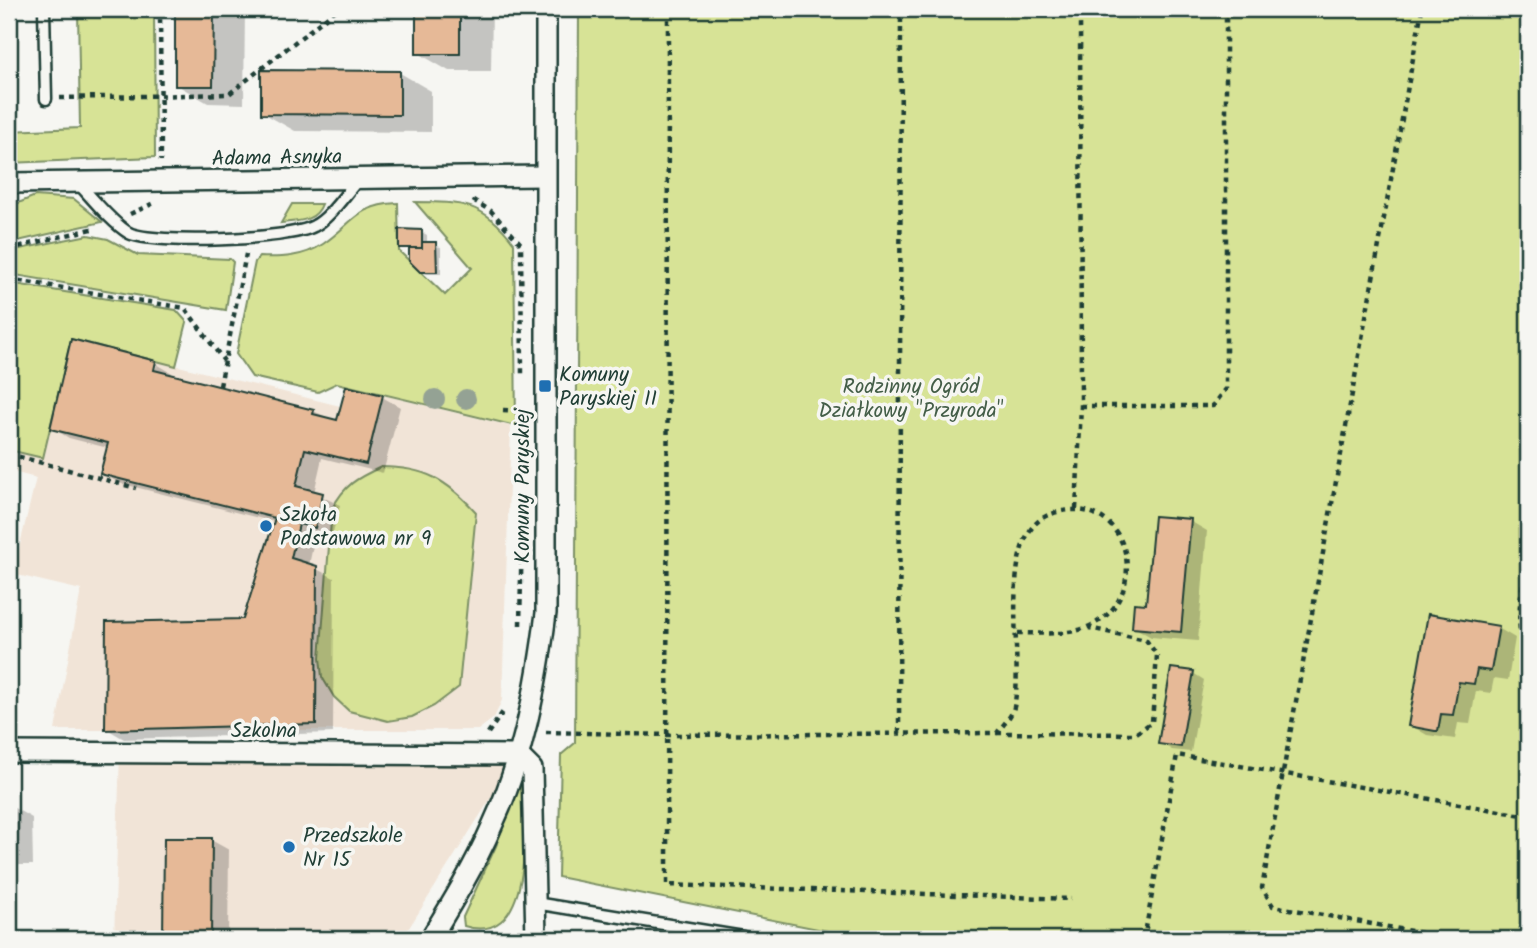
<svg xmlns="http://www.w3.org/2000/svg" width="1537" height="948" font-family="Kalam,sans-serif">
<rect width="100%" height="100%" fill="#f6f6f2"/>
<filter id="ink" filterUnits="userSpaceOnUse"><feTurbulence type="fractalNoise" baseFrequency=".0143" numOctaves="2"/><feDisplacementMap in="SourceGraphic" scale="14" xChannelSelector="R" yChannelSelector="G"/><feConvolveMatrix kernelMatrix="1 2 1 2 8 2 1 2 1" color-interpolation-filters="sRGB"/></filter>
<g filter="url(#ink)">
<!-- built -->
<g fill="#f1e4d7">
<path d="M9,324L340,406L346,386L511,426L502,700L494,718L478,730H55L81,590L13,574L36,478L9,471Z"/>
<path d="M120,752L518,755L402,939H114Z"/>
</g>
<!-- green -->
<g fill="#d7e396" stroke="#7b9065" stroke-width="2">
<path d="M78,9H154L155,157L9,163V131L80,128Z"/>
<path d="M579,9H1528V939H868L558,877L561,755L575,743Z"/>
<path d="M35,196L74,199L102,222L9,243V207Z"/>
<path d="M415,202C463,202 483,202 514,243L516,426L337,383L318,392L252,377L236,354L255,262L259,257C281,258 304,257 323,244C353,224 355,205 398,203L399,251L445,295L472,268Z"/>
<path d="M292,204H322C316,222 297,221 281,223Z"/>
<path d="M88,235L108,239L138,255L230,259L233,262L226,310L9,274L10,251Z"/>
<path d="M9,283L176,310L187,322L176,366L71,339L43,458L9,450Z"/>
<path d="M381,467C425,467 447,480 476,512L459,687L434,706L412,717L388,721L349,711L334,697L322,677L320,658L332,509C344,485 357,478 381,467Z"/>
<path d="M518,785H523L524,789C524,822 536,948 464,926L463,917L496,846Z"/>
</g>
<!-- shadow -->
<g fill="#0003" fill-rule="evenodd">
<path d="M177,9H245L244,104L208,103L177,85Z"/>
<path d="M418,9H492L491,71H449L418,53Z"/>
<path d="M400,73L431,91V132L295,131L263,113Z"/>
<path d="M422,232L427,235V244L441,247V274H427L421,271L411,250L401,247Z"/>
<path d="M155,363L172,373L171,376L313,411L338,422L382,397L400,407L383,473L322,458L314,493L340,505L332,536L316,532L309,565L334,578L333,733L124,739L107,729L245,621L275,522L119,483L102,473L108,448L69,438L52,428ZM153,365H157L153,379Z"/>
<path d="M1190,521L1207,531L1198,641L1151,637L1134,627Z"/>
<path d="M1498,628L1515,638L1508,680L1494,678L1491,693L1476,691L1470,724L1458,723L1455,739L1427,735L1410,725Z"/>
<path d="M1193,673L1204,680L1191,752L1172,750L1160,743Z"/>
<path d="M9,805L32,818L33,865H17L18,939H9Z"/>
<path d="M166,840H211L229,850L228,939H165Z"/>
</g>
<!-- building -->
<g fill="#e6b997" stroke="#1f3d34" stroke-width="2">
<path d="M175,9H214L213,86H175Z"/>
<rect x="416" y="9" width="44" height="45"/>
<path d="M261,70L400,71V115L261,114Z"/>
<path d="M399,229L422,230V248H399Z"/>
<path d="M422,242H436L437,272H420L409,261V248H422Z"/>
<path d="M71,339L156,361L154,370L314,410L313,414L337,420L346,386L383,395L366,464L305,449L296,486L323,493L315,528L100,474L108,443L50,429Z"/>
<path d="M1154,516L1191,519L1181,632L1132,628L1134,603L1146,604Z"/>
<path d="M275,518L299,524L291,558L317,566L316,724L105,730L106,622L243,619Z"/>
<path d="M1428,614L1499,626L1491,671L1477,669L1474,684L1459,682L1453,715L1441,714L1438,731H1435L1408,726Z"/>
<path d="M1171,668L1194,671L1181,747L1158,744Z"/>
<path d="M164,838H212L211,939H163Z"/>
</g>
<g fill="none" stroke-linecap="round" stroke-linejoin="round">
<defs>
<g id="lane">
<path d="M44,9L46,99"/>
<path d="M79,184C91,197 114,225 129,233C154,245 289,240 314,226C330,218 345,194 358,180"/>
<path d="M535,903L743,937"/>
</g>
<g id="street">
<path d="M9,183L545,176"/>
<path d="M9,752L518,755L532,769L536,939"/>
<path d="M430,939C452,903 475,865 492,826C523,760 537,685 546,613V9"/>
</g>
</defs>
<!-- lane casing -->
<use href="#lane" stroke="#1f3d34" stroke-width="15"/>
<!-- street casing -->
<use href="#street" stroke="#1f3d34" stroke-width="24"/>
<!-- path -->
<g stroke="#1f3d34" stroke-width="4.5" stroke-dasharray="5 5" stroke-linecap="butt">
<path d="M160,9L161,161"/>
<path d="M668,9L667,885L1071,899"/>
<path d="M1422,9L1262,888L1273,906L1455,939"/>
<path d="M60,98L229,94L337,9"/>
<path d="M473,200L491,211L521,244L522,376"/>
<path d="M130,214L154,203"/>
<path d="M9,249L96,228"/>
<path d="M9,279L185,308L224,361"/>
<path d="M220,386L246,254"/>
<path d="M1081,406H1213L1226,389V9"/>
<path d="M503,410L522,411"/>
<path d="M9,454L136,488"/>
<path d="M1076,509L1081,406L1080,9"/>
<path d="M1528,555C1522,592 1512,624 1528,659"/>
<path d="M520,625L522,529"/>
<path d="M546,732L666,735L997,733C1002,726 1012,716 1014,707C1025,660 994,533 1051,514C1129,488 1155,596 1090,626C1069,636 1039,633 1016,633"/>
<path d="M488,733L505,709"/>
<path d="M899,733L901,9"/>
<path d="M997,733L1135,734L1152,722L1157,655L1146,640L1089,628"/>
<path d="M1144,939L1177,755L1528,816"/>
</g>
<!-- lane -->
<use href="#lane" stroke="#f6f6f2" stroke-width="10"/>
<!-- street -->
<use href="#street" stroke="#f6f6f2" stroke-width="19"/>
</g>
<!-- trees -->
<g fill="#94a294">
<circle cx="435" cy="399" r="10"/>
<circle cx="466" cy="399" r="10"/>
</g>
</g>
<!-- markers -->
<g fill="#1f6fb2" stroke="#f6f6f2" stroke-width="2.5">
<rect x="538" y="379" width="14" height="14" rx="3.5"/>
<circle cx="266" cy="526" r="7"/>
<circle cx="289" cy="847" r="7"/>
</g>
<g text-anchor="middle" stroke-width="7" stroke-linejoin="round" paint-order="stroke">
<!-- street labels -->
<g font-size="21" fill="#1f3d34" stroke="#f6f6f2">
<text transform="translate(277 157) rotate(-1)" y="7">Adama Asnyka</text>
<text transform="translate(522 486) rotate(-90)" y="7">Komuny Paryskiej</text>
<text x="264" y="737">Szkolna</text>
</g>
<!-- poi labels -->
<g font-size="21" fill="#1f3d34" stroke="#f6f6f2" text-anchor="start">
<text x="559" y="381">Komuny<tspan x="559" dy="24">Paryskiej II</tspan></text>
<text x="280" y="521">Szkoła<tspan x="280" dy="24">Podstawowa nr 9</tspan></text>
<text x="303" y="842">Przedszkole<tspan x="303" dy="24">Nr 15</tspan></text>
</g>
<!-- park labels -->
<g font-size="21" fill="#445e48" stroke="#f6f6f2">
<text x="911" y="393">Rodzinny Ogród<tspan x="911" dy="24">Działkowy "Przyroda"</tspan></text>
</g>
</g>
<!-- margin -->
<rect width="1537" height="948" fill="none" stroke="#f6f6f2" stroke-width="35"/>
<rect x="18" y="18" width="1502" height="913" fill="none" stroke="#1f3d34" stroke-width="2.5" filter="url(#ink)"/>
</svg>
